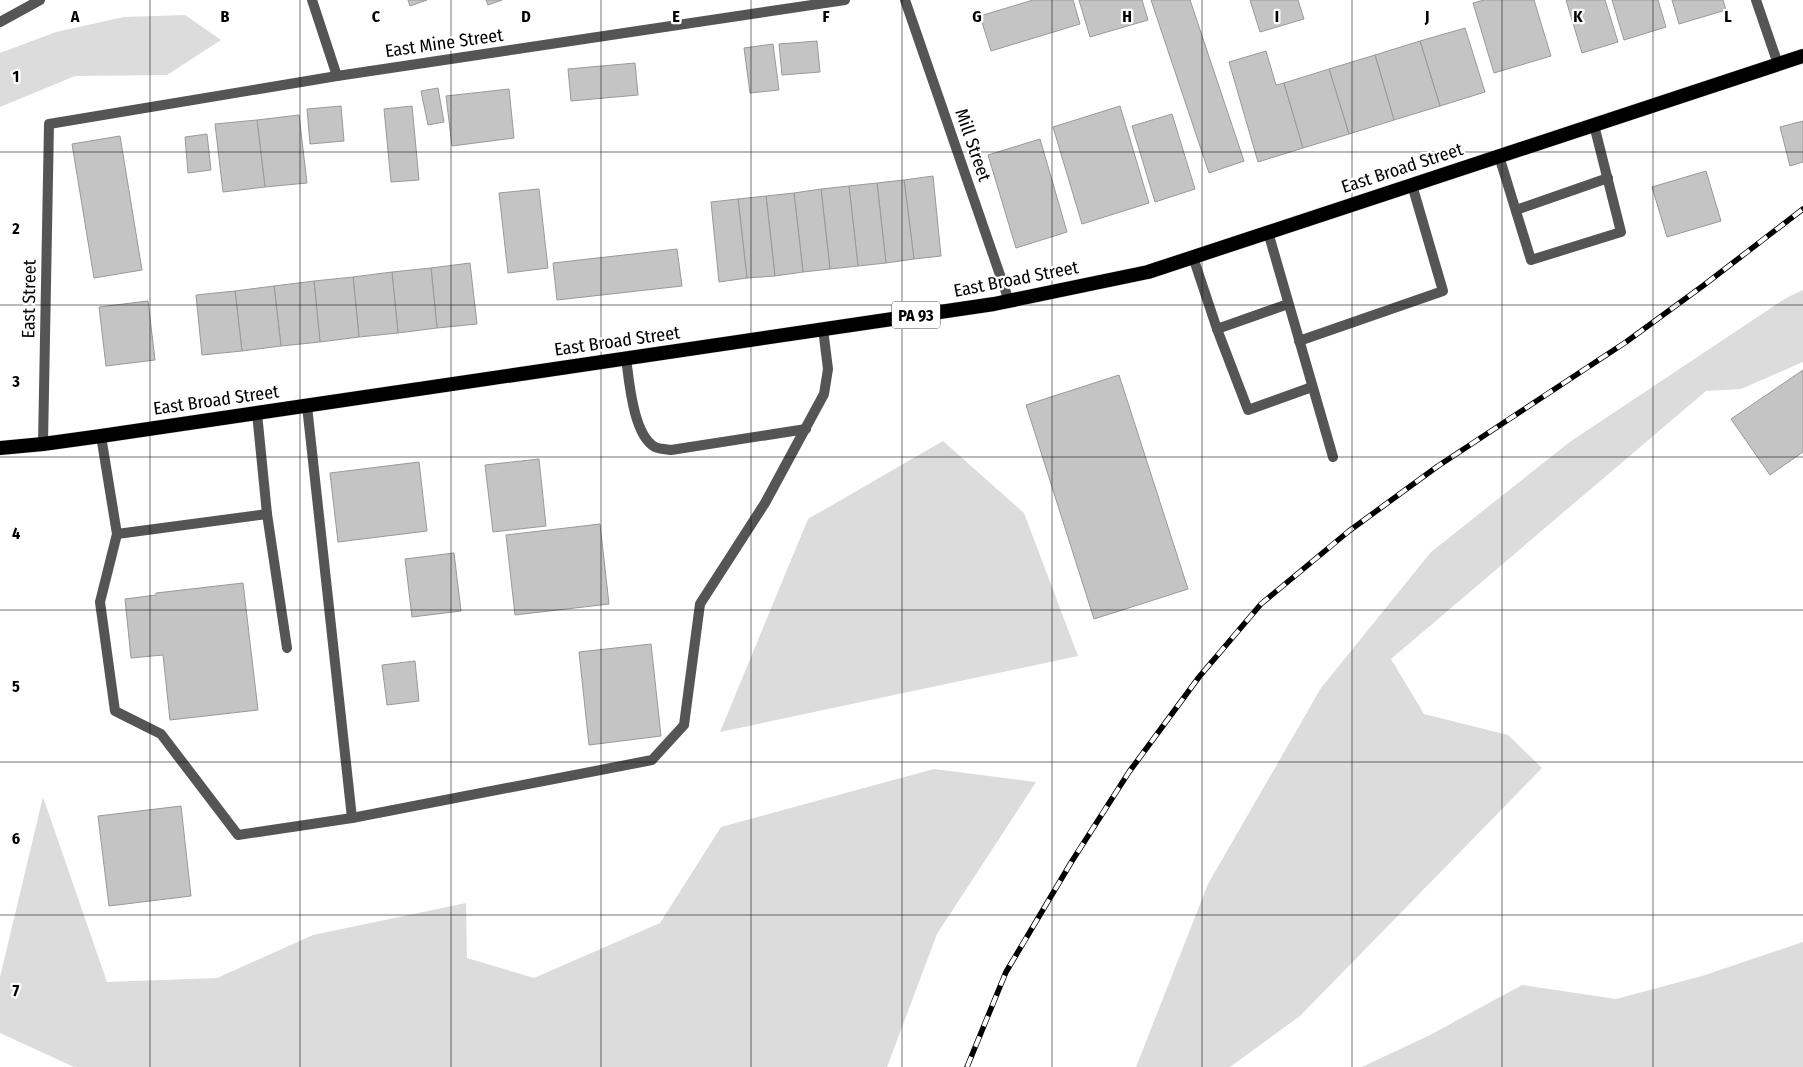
<svg xmlns="http://www.w3.org/2000/svg" width="1803" height="1067" font-family="'Fira Sans Condensed',sans-serif">
<rect width="100%" height="100%" fill="#fff"/>
<!-- green -->
<g fill="#dcdcdc">
<path d="M185,15L221,40L167,75L75,76L0,107V53L56,32L124,17Z"/>
<path d="M1803,290V362L1741,389L1706,391L1391,659L1424,714L1508,735L1542,768L1300,1016L1230,1067H1136L1208,884L1321,688L1431,552L1571,441L1786,298Z"/>
<path d="M943,441L1024,513L1078,656L720,732L808,519Z"/>
<path d="M934,769L1036,782L937,934L887,1067H74L0,1033V977L43,797L107,982L217,978L313,935L466,903L467,958L534,978L660,923L721,827Z"/>
<path d="M1803,942V1067H1362L1430,1035L1522,985L1616,999L1702,976Z"/>
</g>
<!-- building -->
<g fill="#c4c4c4" stroke="#999">
<path d="M408,0H427L410,6Z"/>
<path d="M486,0H502L488,5Z"/>
<path d="M1033,0H1073L1080,24L991,51L980,16Z"/>
<path d="M1079,0H1142L1148,20L1090,37Z"/>
<path d="M1151,0H1190L1244,161L1209,173Z"/>
<path d="M1250,0H1298L1304,19L1260,32Z"/>
<path d="M1484,0H1534L1551,56L1494,73L1473,3Z"/>
<path d="M1566,0H1605L1618,42L1582,53Z"/>
<path d="M1612,0H1658L1666,27L1624,40Z"/>
<path d="M1672,0H1723L1726,10L1679,24Z"/>
<path d="M1465,28L1485,92L1440,106L1420,41Z"/>
<path d="M817,41L820,72L782,75L779,44Z"/>
<path d="M1420,41L1440,106L1394,120L1375,55Z"/>
<path d="M773,44L779,90L750,93L744,48Z"/>
<path d="M1266,51L1276,85L1284,83L1303,148L1258,162L1229,62Z"/>
<path d="M1375,55L1394,120L1349,134L1329,69Z"/>
<path d="M635,63L638,95L571,101L568,69Z"/>
<path d="M1329,69L1349,134L1303,148L1284,83Z"/>
<path d="M438,88L444,122L428,125L421,91Z"/>
<path d="M509,89L514,138L452,146L446,96Z"/>
<path d="M341,106L344,141L310,144L307,109Z"/>
<path d="M412,106L419,180L391,182L384,109Z"/>
<path d="M1120,106L1149,203L1082,224L1053,127Z"/>
<path d="M1172,114L1195,189L1155,202L1132,126Z"/>
<path d="M299,115L307,183L265,187L257,120Z"/>
<path d="M257,120L265,187L223,192L215,124Z"/>
<path d="M1803,121V162L1790,166L1780,127Z"/>
<path d="M207,134L211,170L188,173L185,137Z"/>
<path d="M120,136L142,270L94,278L72,144Z"/>
<path d="M1040,139L1067,232L1016,248L988,155Z"/>
<path d="M1706,171L1721,221L1667,237L1652,187Z"/>
<path d="M933,176L941,256L914,259L904,180Z"/>
<path d="M904,180L914,259L886,263L877,183Z"/>
<path d="M877,183L886,263L858,266L849,186Z"/>
<path d="M849,186L858,266L830,269L821,189Z"/>
<path d="M539,189L548,268L508,273L499,193Z"/>
<path d="M821,189L830,269L803,272L794,193Z"/>
<path d="M794,193L803,272L775,276L766,196Z"/>
<path d="M766,196L775,276L747,278L738,199Z"/>
<path d="M738,199L747,278L719,282L711,202Z"/>
<path d="M677,249L682,286L557,300L553,263Z"/>
<path d="M470,263L477,324L437,328L431,268Z"/>
<path d="M431,268L437,328L398,333L392,272Z"/>
<path d="M392,272L398,333L359,337L353,277Z"/>
<path d="M353,277L359,337L320,342L314,281Z"/>
<path d="M314,281L320,342L281,346L274,286Z"/>
<path d="M274,286L281,346L242,351L235,291Z"/>
<path d="M235,291L242,351L202,355L196,295Z"/>
<path d="M148,301L155,360L106,366L99,307Z"/>
<path d="M1803,370V452L1770,475L1731,419Z"/>
<path d="M1119,375L1188,589L1094,619L1026,405Z"/>
<path d="M539,459L546,526L493,532L485,465Z"/>
<path d="M419,462L427,531L338,542L330,473Z"/>
<path d="M600,524L609,604L515,615L506,535Z"/>
<path d="M454,553L461,611L412,617L405,559Z"/>
<path d="M243,583L258,710L170,720L163,655L131,658L125,599L156,595V593Z"/>
<path d="M651,644L661,736L589,745L579,652Z"/>
<path d="M415,661L419,701L387,705L382,665Z"/>
<path d="M181,806L191,896L109,906L98,816Z"/>
</g>
<g fill="none" stroke-linecap="round" stroke-linejoin="round">
<defs>
<path id="trunk" d="M0,448L43,444L101,436L994,304L1148,272L1803,56"/>
</defs>
<!-- trunk casing -->
<use href="#trunk" stroke="#dbdbdb" stroke-width="15"/>
<!-- service -->
<g stroke="#555" stroke-width="10">
<path d="M0,22L40,0"/>
<path d="M1499,156L1531,260L1621,232L1594,125"/>
<path d="M1516,210L1608,178"/>
<path d="M1268,232L1333,457"/>
<path d="M1193,257L1217,329L1288,304"/>
<path d="M1217,329L1248,410L1312,387"/>
<path d="M1299,341L1443,291L1412,185"/>
<path d="M626,358C629,380 633,435 655,447C659,449 666,449 671,450L806,429"/>
<path d="M307,406L352,818"/>
<path d="M257,413L267,514L287,648"/>
<path d="M101,436L117,534L267,514"/>
<path d="M117,534L100,602L115,711L161,734L238,835L352,818L652,760L684,725L700,604L765,503L824,394L828,369L823,329"/>
</g>
<!-- minor -->
<g stroke="#555" stroke-width="10">
<path d="M312,0L337,76"/>
<path d="M905,0L1009,301"/>
<path d="M1756,0L1778,64"/>
<path d="M43,444L49,124L337,76L845,0"/>
</g>
<!-- trunk -->
<use href="#trunk" stroke="#000" stroke-width="14"/>
<defs>
<path id="rail" d="M967,1067L1006,972L1072,861L1129,772L1199,677L1261,604L1349,531L1438,466L1626,342L1704,285L1803,209"/>
</defs>
<!-- rail casing -->
<use href="#rail" stroke="#000" stroke-width="5.5"/>
<!-- rail -->
<use href="#rail" stroke="#fff" stroke-width="4" stroke-dasharray="11" stroke-linecap="butt"/>
</g>
<!-- grid -->
<path fill="none" stroke="#000" stroke-width="1" stroke-opacity="0.55" d="M150,0V1067M300,0V1067M451,0V1067M601,0V1067M751,0V1067M902,0V1067M1052,0V1067M1202,0V1067M1352,0V1067M1502,0V1067M1653,0V1067M0,152H1803M0,305H1803M0,457H1803M0,610H1803M0,762H1803M0,915H1803"/>
<g text-anchor="middle" stroke-width="4.5" stroke-linejoin="round" paint-order="stroke">
<!-- shield labels -->
<rect fill="#fff" stroke="#4c4c4c" stroke-width="1" x="892" y="301.5" width="48" height="27" rx="4"/>
<g font-size="16" font-weight="bold" fill="#000">
<text x="916" y="321">PA 93</text>
</g>
<!-- street labels -->
<g font-size="18" fill="#000" stroke="#fff">
<text transform="translate(444 43) rotate(-8)" y="6">East Mine Street</text>
<text transform="translate(973 145) rotate(71)" y="6">Mill Street</text>
<text transform="translate(1402 168) rotate(-18)" y="6">East Broad Street</text>
<text transform="translate(1016 279) rotate(-11)" y="6">East Broad Street</text>
<text transform="translate(29 299) rotate(-89)" y="6">East Street</text>
<text transform="translate(617 341) rotate(-8)" y="6">East Broad Street</text>
<text transform="translate(216 400) rotate(-8)" y="6">East Broad Street</text>
</g>
</g>
<g font-size="16" text-anchor="middle" font-weight="bold" fill="#000" stroke="#fff" stroke-width="4.5" stroke-linejoin="round" paint-order="stroke">
<text x="75" y="22">A</text>
<text x="225" y="22">B</text>
<text x="376" y="22">C</text>
<text x="526" y="22">D</text>
<text x="676" y="22">E</text>
<text x="826" y="22">F</text>
<text x="977" y="22">G</text>
<text x="1127" y="22">H</text>
<text x="1277" y="22">I</text>
<text x="1427" y="22">J</text>
<text x="1578" y="22">K</text>
<text x="1728" y="22">L</text>
<text x="16" y="82">1</text>
<text x="16" y="234">2</text>
<text x="16" y="387">3</text>
<text x="16" y="539">4</text>
<text x="16" y="692">5</text>
<text x="16" y="844">6</text>
<text x="16" y="996">7</text>
</g>
</svg>
